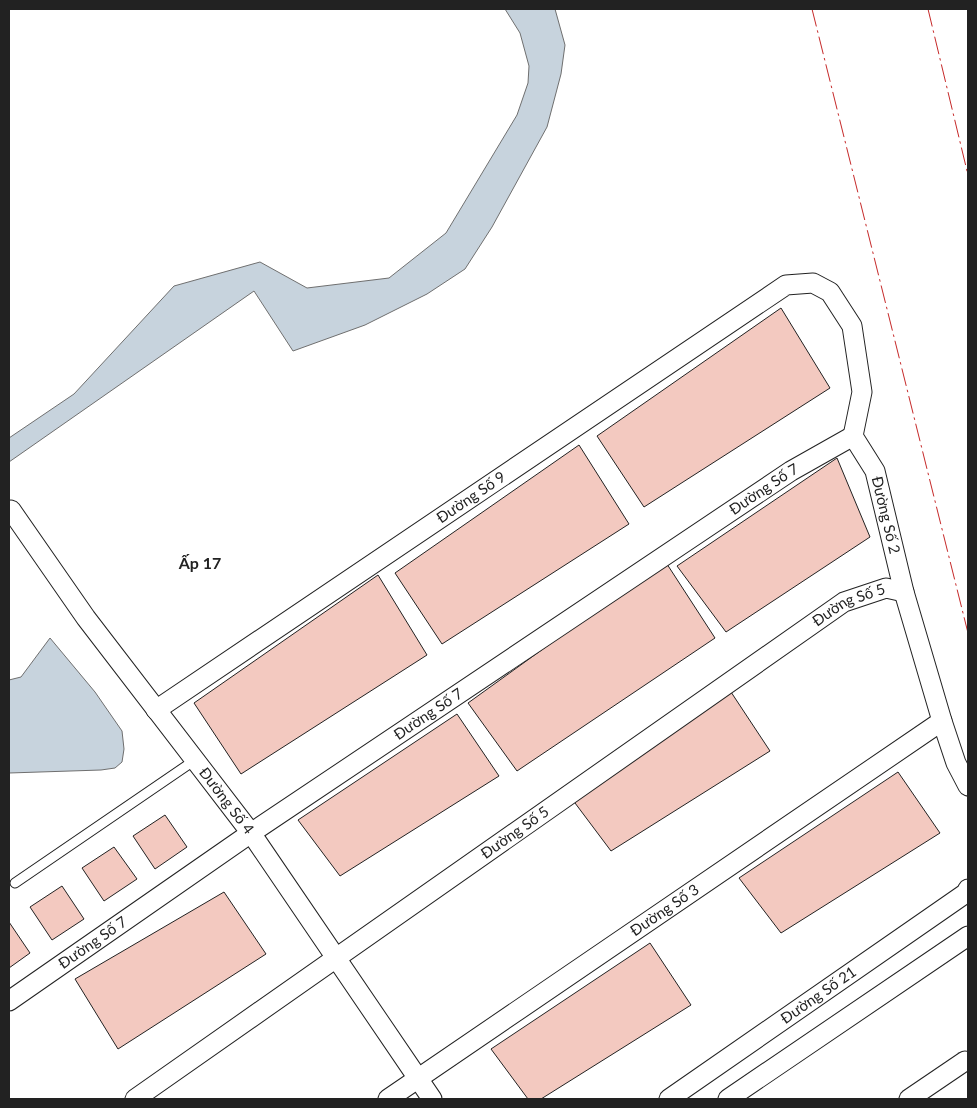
<svg xmlns="http://www.w3.org/2000/svg" width="977" height="1108" font-family="Lato,sans-serif">
<rect width="100%" height="100%" fill="#fff"/>
<!-- water -->
<g fill="#c7d3dd" stroke="#6f6f6f">
<path d="M505,9H555L565,45L561,74L547,127L492,227L465,269L427,294L365,325L293,351L254,291L9,462V438L74,394L174,286L260,262L307,288L389,278L446,233L517,115L528,83L529,66L520,33Z"/>
<path d="M50,638L95,692L122,731L124,749L122,762L115,768L101,770L9,773V680L21,677Z"/>
</g>
<!-- building -->
<g fill="#f3c9c0" stroke="#222">
<path d="M781,308L830,388L644,507L597,436Z"/>
<path d="M579,445L629,524L442,644L395,573Z"/>
<path d="M837,458L870,537L726,632L677,566Z"/>
<path d="M665,561L715,638L517,771L468,703Z"/>
<path d="M378,575L427,655L241,774L194,703Z"/>
<path d="M729,689L770,751L611,851L569,795Z"/>
<path d="M457,714L499,776L340,876L298,820Z"/>
<path d="M898,772L940,833L781,933L739,878Z"/>
<path d="M165,815L187,847L155,869L133,836Z"/>
<path d="M114,847L137,879L104,901L82,868Z"/>
<path d="M62,886L84,919L52,940L30,907Z"/>
<path d="M224,892L266,954L118,1049L75,979Z"/>
<path d="M9,922L30,953L9,968Z"/>
<path d="M650,943L691,1005L541,1099H528L491,1049Z"/>
</g>
<g fill="none" stroke-linecap="round" stroke-linejoin="round">
<defs>
<path id="lane" d="M15,883L195,760"/>
<g id="street">
<path id="s1" d="M11,510L86,618L251,833L432,1099"/>
<path id="s2" d="M156,710L786,285L813,283L830,292L852,326L862,392L853,436L875,471L904,592L942,721L956,763L968,786"/>
<path id="s3" d="M9,1001L251,833L791,471L853,436"/>
<path id="s4" d="M135,1099L844,602L886,588L904,592"/>
<path id="s5" d="M388,1099L942,721"/>
<path id="s6" d="M669,1099L966,893L968,889"/>
<path d="M728,1099L968,936"/>
<path d="M909,1099L965,1061"/>
</g>
</defs>
<!-- lane casing -->
<use href="#lane" stroke="#222" stroke-width="11"/>
<!-- street casing -->
<use href="#street" stroke="#222" stroke-width="21"/>
<!-- lane -->
<use href="#lane" stroke="#fff" stroke-width="9"/>
<!-- street -->
<use href="#street" stroke="#fff" stroke-width="19"/>
<!-- power -->
<g stroke="#c62828" stroke-width="1" stroke-dasharray="18 4 2.5 4" stroke-linecap="butt">
<path d="M812,9L968,633"/>
<path d="M928,9L968,175"/>
</g>
</g>
<g text-anchor="middle" stroke-width="4" stroke-linejoin="round" paint-order="stroke">
<!-- street labels -->
<g font-size="15" fill="#222" stroke="#fff">
<text dy="5" stroke="none"><textPath href="#s3" startOffset="912">Đường Số 7</textPath></text>
<text dy="5" stroke="none"><textPath href="#s2" startOffset="380">Đường Số 9</textPath></text>
<text dy="5" stroke="none"><textPath href="#s2" startOffset="1045">Đường Số 2</textPath></text>
<text dy="5" stroke="none"><textPath href="#s4" startOffset="869">Đường Số 5</textPath></text>
<text dy="5" stroke="none"><textPath href="#s3" startOffset="508">Đường Số 7</textPath></text>
<text dy="5" stroke="none"><textPath href="#s1" startOffset="362">Đường Số 4</textPath></text>
<text dy="5" stroke="none"><textPath href="#s4" startOffset="464">Đường Số 5</textPath></text>
<text dy="5" stroke="none"><textPath href="#s5" startOffset="335">Đường Số 3</textPath></text>
<text dy="5" stroke="none"><textPath href="#s3" startOffset="102">Đường Số 7</textPath></text>
<text dy="5" stroke="none"><textPath href="#s6" startOffset="182">Đường Số 21</textPath></text>
</g>
<!-- neighbourhood labels -->
<g font-size="16" font-weight="bold" fill="#222" stroke="#fff">
<text x="200" y="569">Ấp 17</text>
</g>
</g>
<!-- border -->
<rect width="977" height="1108" fill="none" stroke="#222222" stroke-width="20"/>
</svg>
